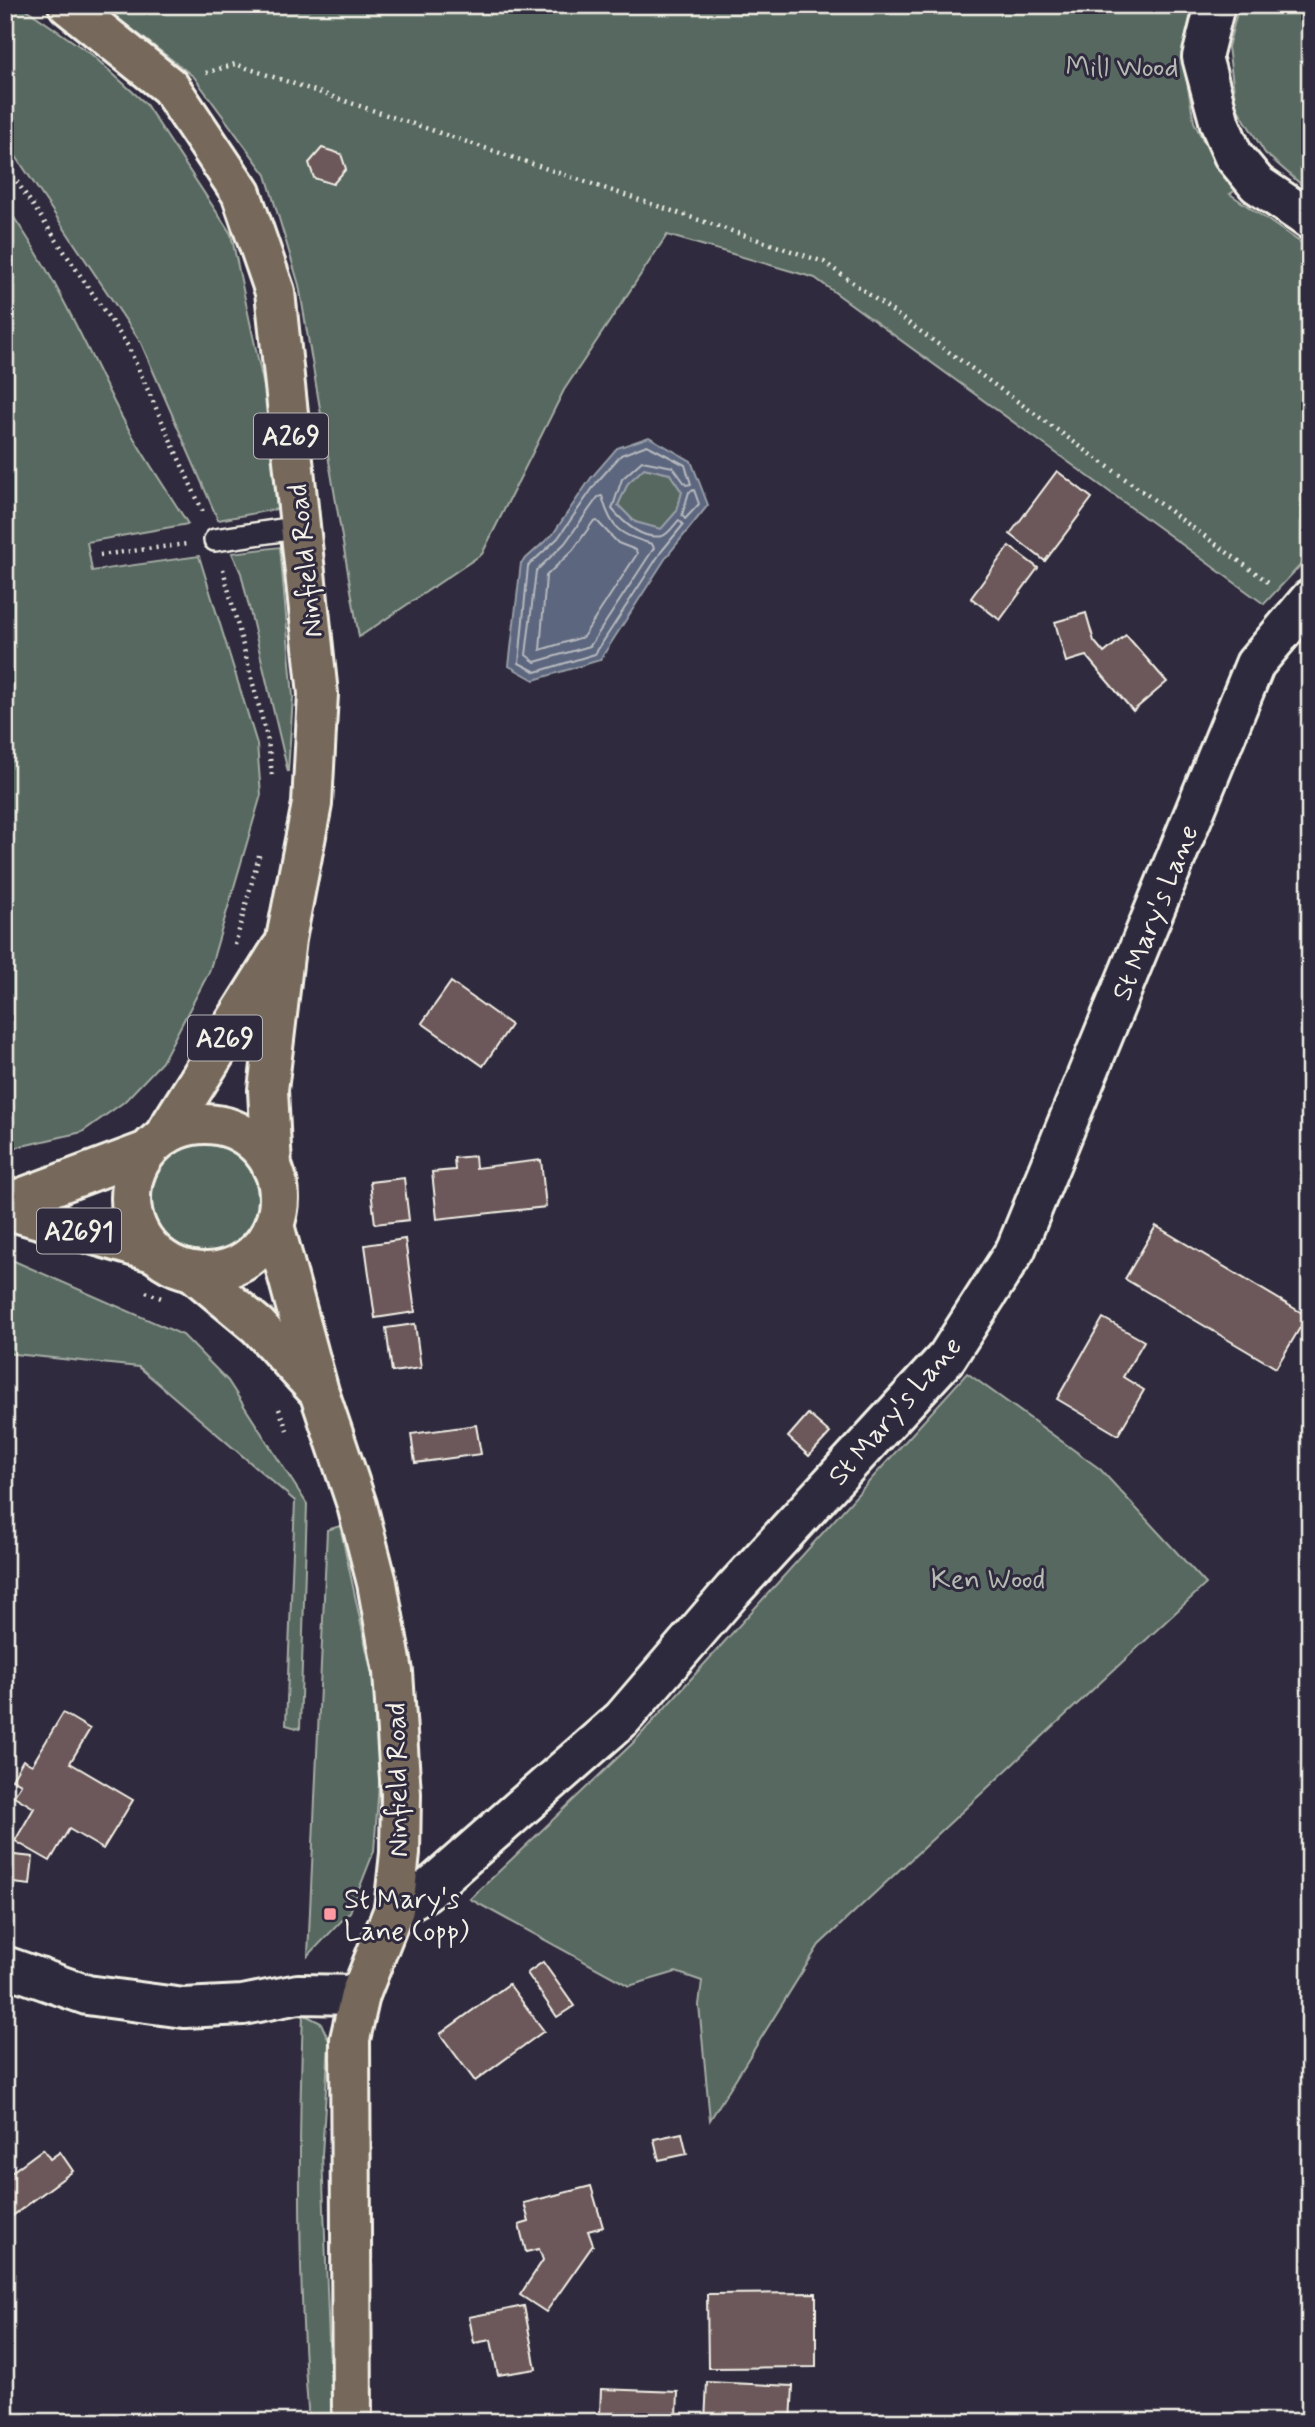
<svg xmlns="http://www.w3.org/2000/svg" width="1315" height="2427" font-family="Mynerve,sans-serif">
<rect width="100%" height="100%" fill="#2f2a3d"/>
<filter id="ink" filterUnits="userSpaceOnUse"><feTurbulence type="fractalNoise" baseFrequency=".0143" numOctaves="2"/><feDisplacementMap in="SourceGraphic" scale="14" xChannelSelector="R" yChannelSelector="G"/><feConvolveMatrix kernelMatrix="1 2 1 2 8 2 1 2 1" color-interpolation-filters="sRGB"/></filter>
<g filter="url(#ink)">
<!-- green -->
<g fill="#566860" stroke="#a5aca4" stroke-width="2">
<path d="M5,5H20L91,54L145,103L231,234L266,396L277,509L218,520L141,343L5,140Z"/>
<path d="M101,5H1193L1182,53L1194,122L1214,162L1239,188L1230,194L1310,249V555L1264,604L815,278L667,235L564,390L482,554L359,637L299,285L266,175L194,77Z"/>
<path d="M1239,5H1310V192L1265,153L1236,106L1228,47Z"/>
<path d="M5,205C51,267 81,337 116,406C136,446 164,485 188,524L87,542L92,571L199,556L257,744L261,795L209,972L162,1062L124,1102L82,1132L5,1150Z"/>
<path d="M644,468L670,474L682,492L677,511L661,530L635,522L618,505L628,483Z"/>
<path d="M280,547L293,697L288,772L241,573L232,553Z"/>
<circle cx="206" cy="1199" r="56"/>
<path d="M5,1257L183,1335L228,1381L307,1504L300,1729L286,1725L295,1501L139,1367L5,1353Z"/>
<path d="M967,1373L1100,1469L1206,1584L819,1945L710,2120L699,2005L702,1981L676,1972L629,1986L470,1899L634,1742Z"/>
<path d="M340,1526L375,1689L380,1771L374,1851L350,1912L308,1956L327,1530Z"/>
<path d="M303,2014L321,2023L329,2041L322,2155L332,2422H309C298,2286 298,2151 303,2014Z"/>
</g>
<!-- water -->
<path fill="#5b667e" stroke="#989ea8" stroke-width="2" fill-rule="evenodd" d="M649,437L691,461L708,505L667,556L600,660L534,680L509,666L521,563L553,534L591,478L617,448ZM644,468L670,474L682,492L677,511L661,529L635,522L618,505L628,483Z"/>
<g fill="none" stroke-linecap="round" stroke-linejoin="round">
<!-- shore -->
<g stroke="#b7b9be" stroke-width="2">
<path d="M647,445L685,465L691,484L686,485L673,467L642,461L622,479L612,509C623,522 642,540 662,536C668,535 674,525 679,520L683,525L661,552L595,654L536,672L519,663L528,566L558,538L597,482L621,455Z"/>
<path d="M694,490L699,504L685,519L682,515L689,492Z"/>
<path d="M602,496C611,529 618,534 652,544L654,548L590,646L535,662L526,655L536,571L565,543L598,497Z"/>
<path d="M597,521L618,543L636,550L637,554L583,637L540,650L546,576L573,550L593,522Z"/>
</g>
</g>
<!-- building -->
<g fill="#6c585a" stroke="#f4f1e8" stroke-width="2">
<path d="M322,148L341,154L346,169L333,184L314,178L309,163Z"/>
<path d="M1057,471L1092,498L1045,561L1010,534Z"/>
<path d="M1009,546L1038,568L1000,620L971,598Z"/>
<path d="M1086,613L1094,641L1104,653L1126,635L1167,682L1133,711L1086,656L1066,662L1055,622Z"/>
<path d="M451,982L511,1025L483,1066L422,1023Z"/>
<path d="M475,1156L476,1168L541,1160L546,1207L437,1219L432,1172L455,1170L454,1158Z"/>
<path d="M404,1178L409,1220L375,1224L370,1182Z"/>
<path d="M1156,1226L1307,1316L1276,1368L1125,1279Z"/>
<path d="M405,1239L415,1312L375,1318L365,1245Z"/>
<path d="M1103,1318L1144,1341L1123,1377L1144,1390L1118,1435L1057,1399Z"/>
<path d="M415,1324L421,1368L392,1372L386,1328Z"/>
<path d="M808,1414L830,1433L809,1456L788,1437Z"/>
<path d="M476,1425L481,1454L415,1463L411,1434Z"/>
<path d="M63,1713L90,1729L70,1763L133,1800L103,1849L69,1829L50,1861L15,1841L34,1808L14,1796L21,1784L12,1779L23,1760L32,1765Z"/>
<path d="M5,1854L33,1857L30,1885L5,1882Z"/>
<path d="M543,1962L574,2006L557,2017L527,1973Z"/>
<path d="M509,1984L544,2031L475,2081L440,2034Z"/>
<path d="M682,2133L687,2154L659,2160L654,2139Z"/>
<path d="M43,2149L50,2159L60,2152L73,2171L11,2217L5,2209V2177Z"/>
<path d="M591,2186L603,2227L588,2231L593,2245L546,2312L520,2295L543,2260L539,2249L526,2252L519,2225L529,2222L524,2203Z"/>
<path d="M816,2293V2367L708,2368L707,2294Z"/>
<path d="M524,2306L536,2369L498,2375L491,2340L474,2343L469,2317Z"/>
<path d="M707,2382L793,2386L791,2422H705Z"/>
<path d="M601,2389L678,2392L677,2416L600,2414Z"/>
</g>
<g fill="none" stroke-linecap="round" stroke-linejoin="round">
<defs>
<path id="service" d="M215,540L301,527"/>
<g id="minor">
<path d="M1215,5L1202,57L1220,124L1233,155L1257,184L1310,220"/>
<path d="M394,1909L425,1892L622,1719L733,1590L947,1357L1016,1249L1255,664L1310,599"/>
<path d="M5,1966L87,1995L184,2008L243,2005L298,1994L360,1995"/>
</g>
<g id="primary">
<path d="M68,5L170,87L241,193L275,292L318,694L312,804L286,939L268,1090L272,1167"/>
<circle cx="205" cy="1198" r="74"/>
<path d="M163,1137L280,950"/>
<path d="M5,1204L147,1151"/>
<path d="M5,1209L153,1252"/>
<path d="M274,1225L319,1392L357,1505L377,1583L393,1672L401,1794L400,1853L394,1909L360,1995L350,2039L352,2422"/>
<path d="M192,1271L258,1326L315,1388"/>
</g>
</defs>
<!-- service casing -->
<use href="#service" stroke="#f4f1e8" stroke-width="26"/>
<!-- minor casing -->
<use href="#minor" stroke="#f4f1e8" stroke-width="44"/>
<!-- primary casing -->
<use href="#primary" stroke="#f4f1e8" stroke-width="44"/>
<!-- path -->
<g stroke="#f4f1e8" stroke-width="4.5" stroke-dasharray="2 5" stroke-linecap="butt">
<path d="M206,73L235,64L824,262L1271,584"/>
<path d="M5,164L128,346L203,512"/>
<path d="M100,555L187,544"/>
<path d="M223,569L268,741L272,775"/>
<path d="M235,945L260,852"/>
<path d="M146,1292L164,1299"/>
<path d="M279,1409L287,1430"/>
</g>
<!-- service -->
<use href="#service" stroke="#2f2a3d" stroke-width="21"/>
<!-- minor -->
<use href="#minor" stroke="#2f2a3d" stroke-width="38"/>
<!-- primary -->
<use href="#primary" stroke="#76695c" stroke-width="38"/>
</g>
</g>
<!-- markers -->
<rect fill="#ff9aa2" stroke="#2f2a3d" stroke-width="2.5" x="323" y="1907" width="14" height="14" rx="3.5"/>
<g text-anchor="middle" stroke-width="6" stroke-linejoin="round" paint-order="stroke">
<!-- shield labels -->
<g fill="#2f2a3d" stroke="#b9b5b5" stroke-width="2">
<rect x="254" y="413.5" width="74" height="45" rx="5"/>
<rect x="188" y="1015.5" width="74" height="45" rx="5"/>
<rect x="37" y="1208.5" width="84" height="45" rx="5"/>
</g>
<g font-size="26" font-weight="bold" fill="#f4f1e8">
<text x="291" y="445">A269</text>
<text x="225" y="1047">A269</text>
<text x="79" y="1240">A2691</text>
</g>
<!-- park labels -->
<g font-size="28" fill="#b5bab2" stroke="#2f2a3d">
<text x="1122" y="76">Mill Wood</text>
<text x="988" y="1588">Ken Wood</text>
</g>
<!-- street labels -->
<g font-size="28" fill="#f4f1e8" stroke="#2f2a3d">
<text transform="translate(304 561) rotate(-96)" y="10">Ninfield Road</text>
<text transform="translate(1154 912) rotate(-68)" y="10">St Mary's Lane</text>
<text transform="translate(894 1410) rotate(-49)" y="10">St Mary's Lane</text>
<text transform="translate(396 1780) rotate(-91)" y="10">Ninfield Road</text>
</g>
<!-- poi labels -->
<g font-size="28" fill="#f4f1e8" stroke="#2f2a3d" text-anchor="start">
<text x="344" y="1908">St Mary's<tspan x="344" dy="32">Lane (opp)</tspan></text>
</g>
</g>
<!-- margin -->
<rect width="1315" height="2427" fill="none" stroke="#2f2a3d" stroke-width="28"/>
<rect x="14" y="14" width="1287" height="2399" fill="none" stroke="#f4f1e8" stroke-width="2.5" filter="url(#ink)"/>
</svg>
